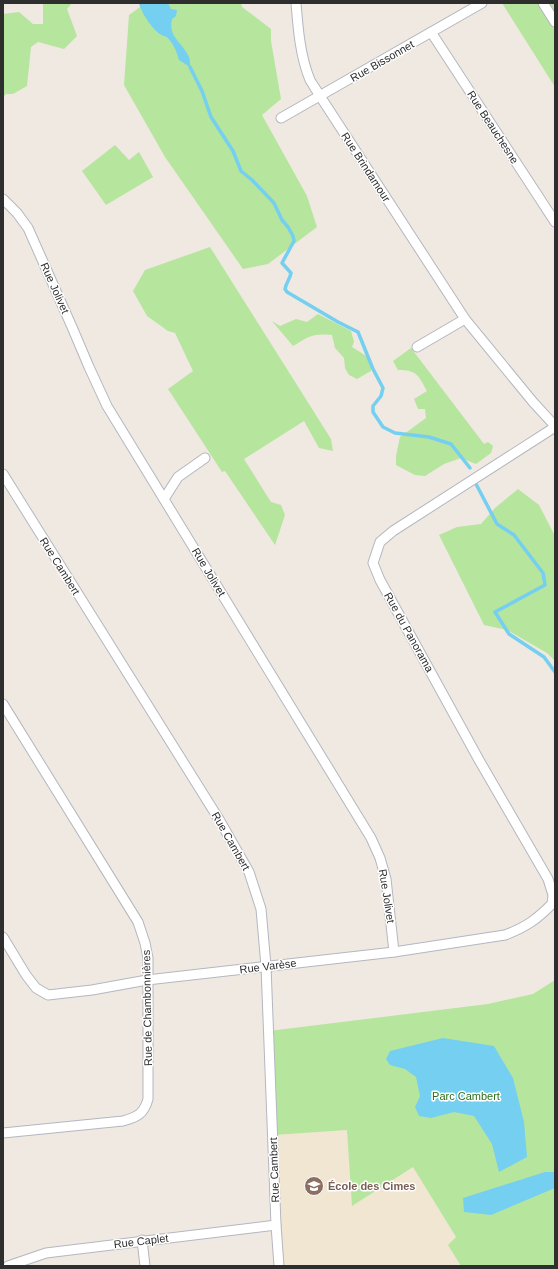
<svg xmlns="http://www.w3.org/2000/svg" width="558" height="1269" font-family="Helvetica,sans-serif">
<rect width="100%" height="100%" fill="#efe9e1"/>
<!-- education -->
<path fill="#f0e6d1" d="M347,1130L352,1205L413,1166L456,1238L448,1245L461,1266H282L274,1135Z"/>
<!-- green -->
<g fill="#b6e59e">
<path d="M43,3H72L67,9L77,36L64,49L38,42L31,47L27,86L13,94H6L3,97V14L19,12L33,24H43Z"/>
<path d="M139,3H241L242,7L271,29V41L281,99L262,115L307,196L317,227L268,264L243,269L165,157L124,85L129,15L140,7Z"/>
<path d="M502,3H555V87Z"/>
<path d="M115,145L129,160L139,152L153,177L106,205L82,171Z"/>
<path d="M210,247L331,439L333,451L319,448L304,421L244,459L271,502L281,505L285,515L275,545L225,471L222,472L168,389L193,371L175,333L168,331L147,316L133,291L145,270Z"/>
<path d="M318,314L351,331L354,342L352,347L371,359V371L357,379L349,375L345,368L344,358L335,348L332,335C312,333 310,336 293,346L272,321L280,326L296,319L307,322Z"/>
<path d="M411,348L484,444L488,442L493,446L491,453L476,464L461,458L444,464L425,476L415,475L396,465V456L400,437L426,418L425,409H418L414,399L427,391C418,375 417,370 398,370L393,361Z"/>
<path d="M518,489L539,505L555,536V661L547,653L507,630L484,625L439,535L457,527L481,524L495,508Z"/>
<path d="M555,980V1266H461L448,1245L456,1237L413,1167L352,1206L347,1130L274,1135L269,1031L488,1004L533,994Z"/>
</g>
<!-- water -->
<g fill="#75cff0">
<path d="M139,3H168L171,9L177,10L176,16L172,19C168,37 181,41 188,55C190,58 190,63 190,67L179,60C177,52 174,45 168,38C166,36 162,36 160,34C152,29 141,12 139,3Z"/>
<path d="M443,1038L494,1046L513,1078L524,1122L527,1157L499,1172L492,1144L474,1116L454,1112L431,1118L419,1116L415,1107L420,1096L416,1077L405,1069L390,1065L386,1059L390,1051Z"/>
<path d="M545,1172H555V1188L491,1215L464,1212L463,1198Z"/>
</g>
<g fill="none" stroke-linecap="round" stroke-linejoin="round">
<!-- stream -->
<g stroke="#75cff0" stroke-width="3.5">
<path d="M190,67L202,91L211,117L233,151L241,171L252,180L274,203L282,220L288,227L293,236L294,241L282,263L291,273C290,279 286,283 285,289L287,292L338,322L358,332L373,369L383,388L381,396L373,406V412L383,427L395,433L429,437L451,444L470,468"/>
<path d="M476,484L497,524L514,535L543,573L545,585L495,612L509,634L544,657L555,672"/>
</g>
<defs>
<g id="minor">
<path d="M296,3C298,28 300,56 310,80C313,85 317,91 320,96L465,319L533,402L555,426"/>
<path d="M543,3L555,22"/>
<path d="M431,32L555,222"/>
<path d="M281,118L482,3"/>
<path d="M3,199L17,213L28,228L72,327L89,367L107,406L371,838L380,858L386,879L394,952"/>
<path d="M417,347L465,319"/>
<path d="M3,474L220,821L249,872L261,909L266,966L276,1225L279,1266"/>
<path d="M164,499L178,477L205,458"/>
<path d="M3,704L138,922L145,943L148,958V1099C144,1114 137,1117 123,1121L3,1133"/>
<path d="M3,937L26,975L36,988L48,995L92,990L147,980L394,952L505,935C526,927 536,920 552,904L553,895L548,879L479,760L380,580L373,563L380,542L393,531L555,427"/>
<path d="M142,1240L145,1266"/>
<path d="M8,1266L46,1253L276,1225"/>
</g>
</defs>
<!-- minor casing -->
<use href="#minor" stroke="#b4b7c1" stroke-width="11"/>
<!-- minor -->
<use href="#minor" stroke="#fff" stroke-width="9"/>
</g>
<!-- icons -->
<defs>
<symbol id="school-disc" viewBox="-11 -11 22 22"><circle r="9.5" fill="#8d6e63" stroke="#fff"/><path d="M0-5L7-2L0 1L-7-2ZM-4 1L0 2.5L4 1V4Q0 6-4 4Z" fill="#fff"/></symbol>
</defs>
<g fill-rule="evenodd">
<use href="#school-disc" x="303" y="1175" width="22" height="22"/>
</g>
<g text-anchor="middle" stroke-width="3" stroke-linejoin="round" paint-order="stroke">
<!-- street labels -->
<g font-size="11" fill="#2e2e2e" stroke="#fff">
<text transform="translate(382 61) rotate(-30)" y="4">Rue Bissonnet</text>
<text transform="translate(493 127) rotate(57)" y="4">Rue Beauchesne</text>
<text transform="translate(366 167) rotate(57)" y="4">Rue Brindamour</text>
<text transform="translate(55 288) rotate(66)" y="4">Rue Jolivet</text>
<text transform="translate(60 566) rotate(58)" y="4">Rue Cambert</text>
<text transform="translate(209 572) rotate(59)" y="4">Rue Jolivet</text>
<text transform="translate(409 632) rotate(61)" y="4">Rue du Panorama</text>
<text transform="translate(231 841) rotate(60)" y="4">Rue Cambert</text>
<text transform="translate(387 896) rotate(81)" y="4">Rue Jolivet</text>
<text transform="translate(268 966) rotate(-7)" y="4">Rue Varèse</text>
<text transform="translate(147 1008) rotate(-91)" y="4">Rue de Chambonnières</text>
<text transform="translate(274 1170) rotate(-92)" y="4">Rue Cambert</text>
<text transform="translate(141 1241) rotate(-7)" y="4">Rue Caplet</text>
</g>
<!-- park labels -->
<g font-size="11" fill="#2c6e1b" stroke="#fff">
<text x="466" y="1100">Parc Cambert</text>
</g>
<!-- education labels -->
<g font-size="11" font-weight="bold" fill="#785e54" stroke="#fff" text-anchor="start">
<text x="328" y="1190">École des Cimes</text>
</g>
</g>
<!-- border -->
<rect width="558" height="1269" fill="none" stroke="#2e2e2e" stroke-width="8"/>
</svg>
